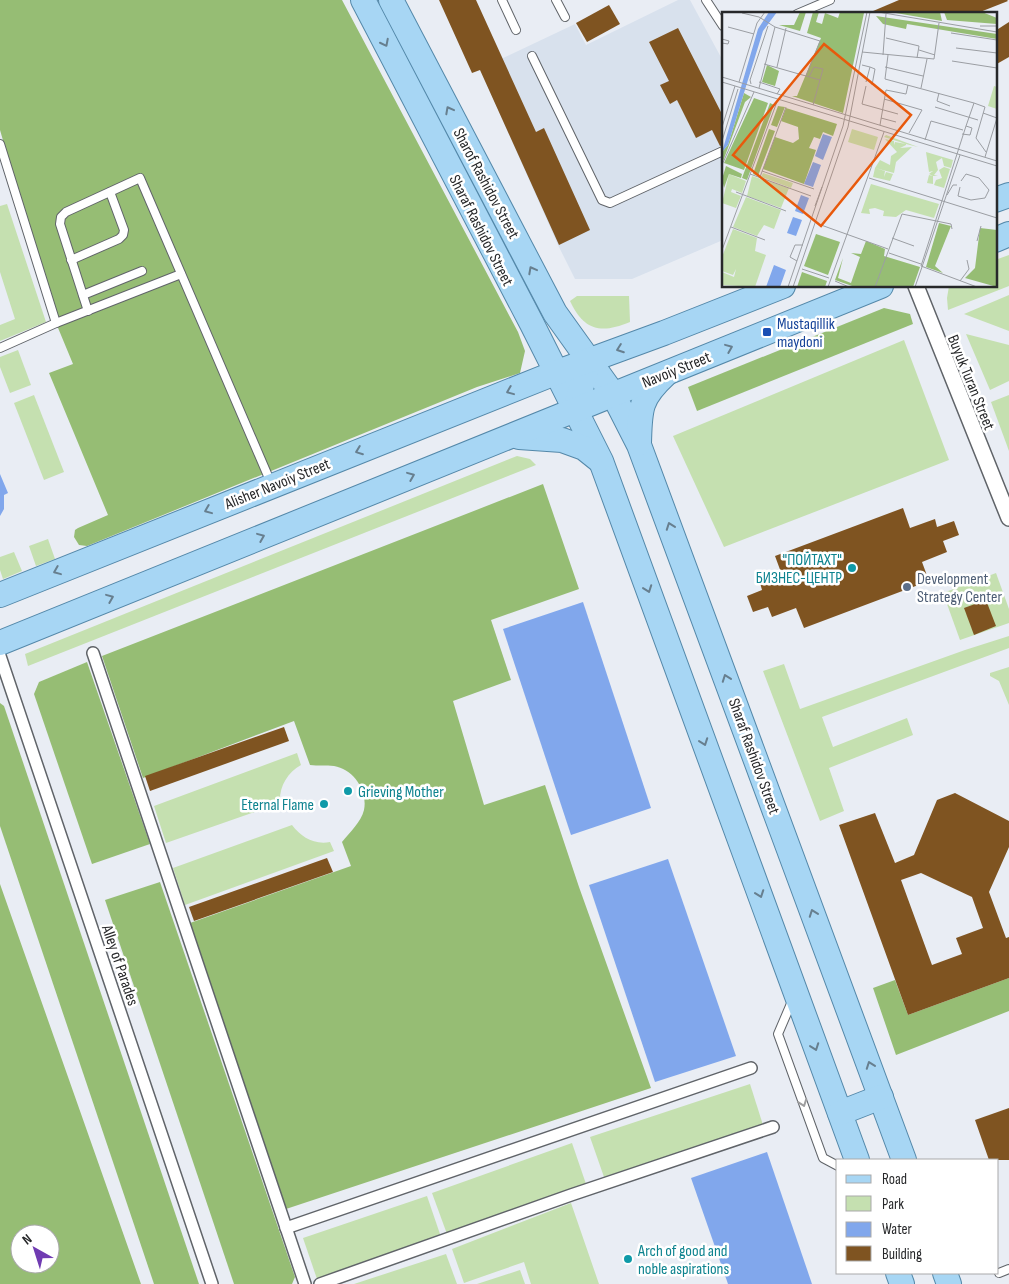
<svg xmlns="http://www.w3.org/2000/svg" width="1009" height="1284" font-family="'Sofia Sans Condensed',sans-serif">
<rect width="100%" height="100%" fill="#e9edf4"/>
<!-- built -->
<path fill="#d8e1ed" d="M678,0H690L723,61V240L632,279H575L558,245L480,69L575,24L586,45Z"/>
<!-- green -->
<g fill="#c5e0b0">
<path d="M7,204L46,322L0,341V325L15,319L0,272V206Z"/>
<path d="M1009,255V286L948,310L947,298L949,286H995V260Z"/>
<path d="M1009,295V331L964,314Z"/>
<path d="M577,296H629L630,322C601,334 584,331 570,301Z"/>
<path d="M966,334L1009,345V381L990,390Z"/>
<path d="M904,340L949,460L724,547L673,436Z"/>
<path d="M18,350L31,385L10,393L0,367V357Z"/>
<path d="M34,395L64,472L44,480L14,403Z"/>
<path d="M1009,395V451L991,402Z"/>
<path d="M517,456L530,459L536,465L28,666L25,654Z"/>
<path d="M48,539L55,559L36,566L29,546Z"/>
<path d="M14,552L22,571L3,579L0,570V557Z"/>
<path d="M996,573L1009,609V623L960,640L943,593Z"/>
<path d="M1009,636V648L822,717L833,747L907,718L913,735L829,768L844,811L820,821L763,671L784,664L800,709L965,650Z"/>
<path d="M1009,667V705L999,681L990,676V673Z"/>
<path d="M297,753L301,765C287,773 279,787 280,803L166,843L154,806Z"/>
<path d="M292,825C301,837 314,845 330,842L334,851L185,905L173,868Z"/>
<path d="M750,1084L763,1125L604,1177L590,1137Z"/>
<path d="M572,1143L586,1184L447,1234L432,1193Z"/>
<path d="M427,1196L441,1237L317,1279L303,1238Z"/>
<path d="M571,1203L599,1284H531L524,1262L464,1283L452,1249Z"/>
<path d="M446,1254L457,1284H354Z"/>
<path d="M520,1270L525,1284H477Z"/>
</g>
<!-- forest -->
<g fill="#96bd74" fill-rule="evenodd">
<path d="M0,0H342L518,332L525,351L520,373L477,387L87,546L79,545L74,537L75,530L78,528L108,515L49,373L73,364L56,323L0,130Z"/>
<path d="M884,308L910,314L913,324L697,411L688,387Z"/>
<path d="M543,484L579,589L491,620L511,680L453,701L484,805L545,785L579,887L651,1088L286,1209L190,923L351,866L342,842C350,832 361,822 364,810C368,790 353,769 334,766C326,765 318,766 310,765L294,721L143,778L102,656Z"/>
<path d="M87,662L150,844L92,864L34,694L39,682Z"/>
<path d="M0,703L4,706L199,1284H154L0,826Z"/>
<path d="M160,882L295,1277L292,1284H234L105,900Z"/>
<path d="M0,884L141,1284H0ZM20,1234H50V1264H20Z"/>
<path d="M1009,978V1011L896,1055L873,988L895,980L908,1015Z"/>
</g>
<!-- water -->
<g fill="#81a7ec">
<path d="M0,474L8,493L4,495V509L0,516Z"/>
<path d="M583,602L651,808L571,835L503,629Z"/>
<path d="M668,859L736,1056L655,1082L589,885Z"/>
<path d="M767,1152L812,1284H728L691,1178Z"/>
</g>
<!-- building -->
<g fill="#7f5421" fill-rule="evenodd">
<path d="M439,0H476L536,132L544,128L590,230L559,245L480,70L472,73Z"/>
<path d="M899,0H1007L1008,1L975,14H866Z"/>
<path d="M609,5L620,24L587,42L576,23Z"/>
<path d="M1009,22V57L995,65V31Z"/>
<path d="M678,28L723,116V145L720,146L712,130L696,138L677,100L670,104L660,85L669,81L649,42Z"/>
<path d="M903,508L910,528L935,519L937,527L954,521L959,535L943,541L947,552L922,562L929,581L804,628L796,608L772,617L768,607L753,612L747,596L762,590L760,583L782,575L775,556Z"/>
<path d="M986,600L996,626L974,635L964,608Z"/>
<path d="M284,727L289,741L150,791L145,776Z"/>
<path d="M955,793L1009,821V847L989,892L1006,938L1009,937V978L908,1015L839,825L875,813L895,863L914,855L937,800ZM921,873L972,897L983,928L956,938L962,954L932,965L901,880Z"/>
<path d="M327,858L333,872L194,921L189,907Z"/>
<path d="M1009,1108V1160H989L975,1120Z"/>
</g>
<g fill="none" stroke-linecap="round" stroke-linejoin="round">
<defs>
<g id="service">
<path d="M502,0L516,30"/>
<path d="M556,0L565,17"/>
<path d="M706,0L723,26"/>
<path d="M797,14L830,0"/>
<path d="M532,56L602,200L610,203L723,151"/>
<path d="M0,144L56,323"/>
<path d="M71,260L119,239L123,235L124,230L110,192"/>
<path d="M83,295L142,271"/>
<path d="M88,311L60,224L61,217L66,212L140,178L271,483"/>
<path d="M0,348L56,323L181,274"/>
<path d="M793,999L778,1034L823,1158L838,1166"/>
<path d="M999,1273L1009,1269"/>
</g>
<g id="pedestrian">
<path d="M93,653L305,1284"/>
<path d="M0,656L212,1284"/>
<path d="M286,1228L751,1068"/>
<path d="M320,1284L571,1195L773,1127"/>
</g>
<path id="minor" d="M916,286L1009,518"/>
<g id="primary">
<path d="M363,0L532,324L601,461L857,1160"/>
<path d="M391,0L555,313L613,394L639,445L904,1160"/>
<path d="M995,200L1009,195"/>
<path d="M995,240L1009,234"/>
<path d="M575,410L589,360"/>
<path d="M519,437L562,440L584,448L599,460"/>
<path d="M639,443C640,410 639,399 665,375"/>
<path d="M0,595L555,373L664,333L783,286"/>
<path d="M0,643L881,286"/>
<path d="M840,1113L881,1097"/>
<path d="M898,1273L902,1284"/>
<path d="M945,1273L949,1284"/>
</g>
</defs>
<!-- service casing -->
<use href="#service" stroke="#606469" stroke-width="10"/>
<!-- pedestrian casing -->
<use href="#pedestrian" stroke="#606469" stroke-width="14"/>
<!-- minor casing -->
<use href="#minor" stroke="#606469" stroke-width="18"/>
<!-- primary casing -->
<use href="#primary" stroke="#5488a9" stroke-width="26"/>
<!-- service -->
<use href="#service" stroke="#fff" stroke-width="8"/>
<!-- pedestrian -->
<use href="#pedestrian" stroke="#fff" stroke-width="11"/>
<!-- minor -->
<use href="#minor" stroke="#fff" stroke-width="15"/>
<!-- primary -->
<use href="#primary" stroke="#a7d6f4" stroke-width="24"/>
</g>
<!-- one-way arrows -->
<defs><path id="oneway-chevron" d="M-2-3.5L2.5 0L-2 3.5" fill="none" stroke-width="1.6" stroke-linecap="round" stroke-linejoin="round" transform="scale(1.25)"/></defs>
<g stroke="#677f8f">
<use href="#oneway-chevron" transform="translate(385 43) rotate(63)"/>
<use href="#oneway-chevron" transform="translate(449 110) rotate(-118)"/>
<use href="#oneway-chevron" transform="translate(532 270) rotate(-118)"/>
<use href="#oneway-chevron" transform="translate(729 348) rotate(-22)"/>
<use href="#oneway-chevron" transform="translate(620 349) rotate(160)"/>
<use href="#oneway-chevron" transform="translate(510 391) rotate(158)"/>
<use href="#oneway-chevron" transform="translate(359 451) rotate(159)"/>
<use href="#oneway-chevron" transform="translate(411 476) rotate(-22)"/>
<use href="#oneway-chevron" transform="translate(208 510) rotate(158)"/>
<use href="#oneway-chevron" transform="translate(670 526) rotate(-110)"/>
<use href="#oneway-chevron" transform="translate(261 537) rotate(-22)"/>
<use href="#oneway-chevron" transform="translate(57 571) rotate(158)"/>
<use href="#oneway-chevron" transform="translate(648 589) rotate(70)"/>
<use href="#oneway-chevron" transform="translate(110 598) rotate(-22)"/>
<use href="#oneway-chevron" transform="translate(726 678) rotate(-110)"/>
<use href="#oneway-chevron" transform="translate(704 742) rotate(70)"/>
<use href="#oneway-chevron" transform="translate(760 894) rotate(70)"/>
<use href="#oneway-chevron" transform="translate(813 913) rotate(-110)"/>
<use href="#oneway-chevron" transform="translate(815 1047) rotate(70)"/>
<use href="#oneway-chevron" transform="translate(870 1065) rotate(-110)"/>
</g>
<use stroke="#9e9e9f" href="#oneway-chevron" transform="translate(803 1103) rotate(70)"/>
<!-- markers -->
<rect fill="#1a4fb4" stroke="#fff" stroke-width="2" x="762" y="327" width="10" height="10" rx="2.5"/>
<g fill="#0f9aa8" stroke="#fff" stroke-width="2">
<circle cx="852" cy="568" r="5"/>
<circle cx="348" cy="791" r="5"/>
<circle cx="324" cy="804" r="5"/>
<circle cx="628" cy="1259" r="5"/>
</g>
<circle fill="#5c6f8a" stroke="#fff" stroke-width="2" cx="907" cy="587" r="5"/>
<g text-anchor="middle" stroke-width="5" stroke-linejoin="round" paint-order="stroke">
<!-- street labels -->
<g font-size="16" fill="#27282a" stroke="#fff">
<text transform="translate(487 183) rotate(62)" y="6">Sharof Rashidov Street</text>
<text transform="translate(482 230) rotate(63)" y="6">Sharaf Rashidov Street</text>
<text transform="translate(676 369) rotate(-22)" y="6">Navoiy Street</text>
<text transform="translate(972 382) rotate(68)" y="6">Buyuk Turan Street</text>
<text transform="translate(277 483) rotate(-22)" y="6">Alisher Navoiy Street</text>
<text transform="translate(755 756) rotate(70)" y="6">Sharaf Rashidov Street</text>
<text transform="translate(121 965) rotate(71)" y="6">Alley of Parades</text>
</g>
<!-- transit labels -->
<g font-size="16" fill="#164399" stroke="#fff" text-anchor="start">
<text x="777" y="329">Mustaqillik<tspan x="777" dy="18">maydoni</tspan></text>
</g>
<!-- culture labels -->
<g font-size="16" fill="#0d838f" stroke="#fff" text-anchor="end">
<text x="842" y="565">"ПОЙТАХТ"<tspan x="842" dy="18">БИЗНЕС-ЦЕНТР</tspan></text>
<text x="358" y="797" text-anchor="start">Grieving Mother</text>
<text x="314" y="810">Eternal Flame</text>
<text x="638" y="1256" text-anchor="start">Arch of good and<tspan x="638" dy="18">noble aspirations</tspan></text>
</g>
<!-- service labels -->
<g font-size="16" fill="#4e5e75" stroke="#fff" text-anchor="start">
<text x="917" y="584">Development<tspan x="917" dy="18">Strategy Center</tspan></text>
</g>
</g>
<!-- overview -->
<g transform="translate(722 12)">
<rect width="275" height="275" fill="#e9edf4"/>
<path d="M272,74L275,75V97L266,94ZM130,117L156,125L152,138L126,130ZM164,123L196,135L184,132V133L178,136L190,135L174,150L172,161L153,156L158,148L168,153L169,144L175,140L163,127L172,129V133L173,130L184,132L162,125ZM204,140L231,148L229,156L222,154L220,146L214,150L216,158L212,163L216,164H211V172L205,171L207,163L211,164L207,162L211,159L207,160ZM222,155L228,157L222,176L212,173L214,168L220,166L217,158ZM153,156L163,159L162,165L164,160L171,162L168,169L151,165ZM41,161L71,171L69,176L39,165ZM7,162L24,169L20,181L10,177L9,180L19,184L14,196L0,191ZM30,164L67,176L59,196L25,184ZM149,172L217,192L212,206L184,198L174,205L161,204L162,199L153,196L147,197L148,202L139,201ZM24,185L59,198L52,217L42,213L35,224L11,215ZM11,217L35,226L33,239L44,243L33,275L0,273V260L12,265L14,257L11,263L0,259V245Z" fill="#c5e0b0"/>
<path d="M78,0H84L78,19L57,13H72ZM91,0H97L94,10L100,12L103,1L116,6L118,0L142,1L121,101L70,84H75L99,26L85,21ZM168,0H218L220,9ZM222,0H260L275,6V12L225,8ZM154,4L275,22V27L185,12L184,17L161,12ZM45,53L57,59L53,74L40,70ZM22,81L29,85L23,90L0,152V140L6,133ZM32,86L46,91L22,158L2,151ZM48,91L52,93L25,168L20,166ZM56,94L63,95L55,115L49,113ZM64,96L115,112L111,124L101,120L98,127L92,125L87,136L94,138L82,172L41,157L53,125L71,131L77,127L76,115L59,109ZM47,117L53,119L36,164L31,162ZM4,154L20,162L19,166L7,162L2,176L0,167ZM217,211L229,214L213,254L221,261L204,255ZM258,216L275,218V275L243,266L253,256ZM94,222L118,230L106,263L82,254ZM144,229L163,237L162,244L198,255L191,275H133L113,268L121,246L116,266L129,271L138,245L129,241L139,242ZM80,260L105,269L103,275H75Z" fill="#96bd74"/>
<path d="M47,0H55L41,19L6,133L0,140L36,17ZM101,122L110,125L101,148L93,144ZM91,150L99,153L91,175L82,172ZM79,183L87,186L81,202L73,199ZM71,205L80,208L74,224L65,221ZM52,253L64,258L58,275H44Z" fill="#81a7ec"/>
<path fill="none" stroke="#9b9ea3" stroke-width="1" d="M156,0L275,20M20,1L37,5L53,15M258,14H275M6,15L32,22M53,15L98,29L84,64M229,21L275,28M164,26L197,34L195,46M0,27L7,29L6,32L0,31M234,36L275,41M197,38L213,43M140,40L212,47L217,11M161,43L164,2M166,43L163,67L252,91L244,114L250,116L248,123L240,122M230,49L275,56M42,52L98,68M140,53L148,55L144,70M55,55L64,16M148,55L153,57L150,73M163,55L201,64M0,65L275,149M87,65L92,55L101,57L91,93M0,70L275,154M17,70L35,11L43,0M37,70L58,77L55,82M29,72L28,68L46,14M144,74L140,92L176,102M37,76L53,15M199,76L205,47M217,81L215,89L228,94M162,87L200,98L187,121M252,91L263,95L254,126L264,140M213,95L256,108M261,101L275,106L263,145M159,106L174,110M158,113L164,78L184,82L186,73M244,114L199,254L255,275M0,115L13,74M203,128L209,109L241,118M0,129L16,77M0,153L32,80M40,159L92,177M28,162L89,184M38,165L64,95M147,166L275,206M238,175L236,184L249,188L263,186L267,178L257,166L244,162L239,169M14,180L64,199M225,183L231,173H235M93,194L100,175M99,213L166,237M9,215L43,228M170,226L192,234M255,229L259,214M0,238L56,87M167,241L199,252M75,249L68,245L73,233H81M200,255L238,143M80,257L107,266M113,269L127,275M238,269L247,257L245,248M66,275L121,114L145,0M71,275L126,115L148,0M106,275L162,120M153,275L180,202L229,212L230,217M193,275L200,255"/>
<path fill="#e8590c" fill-opacity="0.15" stroke="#e8590c" stroke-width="2.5" d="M102,32L189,103L99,214L11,143Z"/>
<rect width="275" height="275" fill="none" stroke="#27282a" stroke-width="2.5"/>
</g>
<!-- legend -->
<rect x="836" y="1159" width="162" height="115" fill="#ffffff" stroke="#a9a9aa"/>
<rect x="846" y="1175" width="25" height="8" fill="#a7d6f4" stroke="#a9a9aa"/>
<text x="882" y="1184" font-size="15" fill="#27282a">Road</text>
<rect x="846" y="1196" width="25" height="15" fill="#c5e0b0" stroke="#a9a9aa"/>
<text x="882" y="1209" font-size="15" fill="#27282a">Park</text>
<rect x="846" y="1222" width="25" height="15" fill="#81a7ec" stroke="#a9a9aa"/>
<text x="882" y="1234" font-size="15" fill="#27282a">Water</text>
<rect x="846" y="1246" width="25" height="15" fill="#7f5421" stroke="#a9a9aa"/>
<text x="882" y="1259" font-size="15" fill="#27282a">Building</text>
<!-- north arrow -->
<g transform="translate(35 1249) rotate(321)"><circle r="24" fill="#ffffff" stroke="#a9a9aa"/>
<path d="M0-4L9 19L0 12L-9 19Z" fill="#703bb2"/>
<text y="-8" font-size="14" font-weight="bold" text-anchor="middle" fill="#27282a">N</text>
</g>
</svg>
